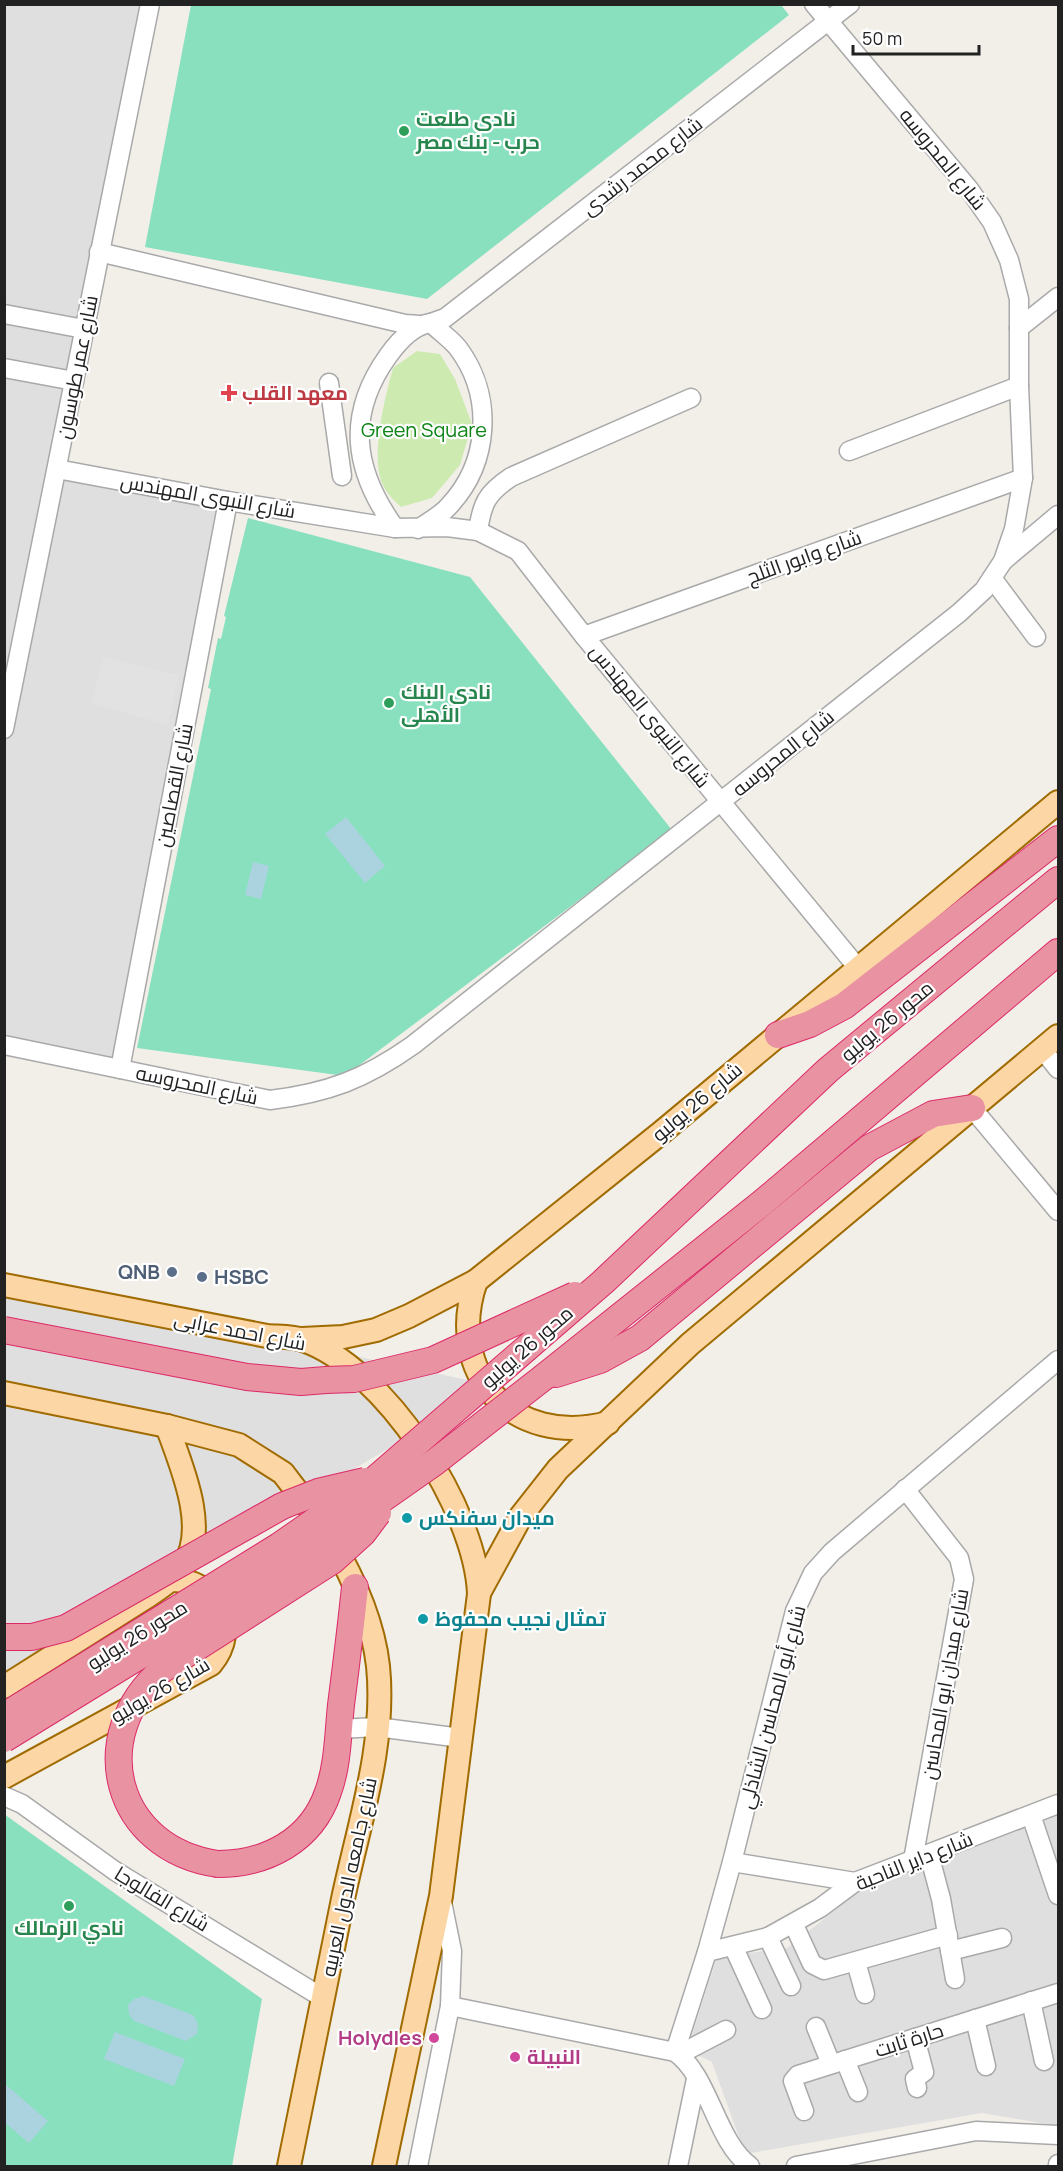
<svg xmlns="http://www.w3.org/2000/svg" width="1063" height="2171" font-family="Manrope,Cairo,sans-serif">
<rect width="100%" height="100%" fill="#f2efe9"/>
<!-- residential -->
<g fill="#e0dfdf">
<path d="M5,5H142L52,471L221,505L117,1064L5,1040Z"/>
<path d="M5,1281L495,1386L5,1674Z"/>
<path d="M1058,1812V2126L982,2113L745,2154L712,2062L687,2050L717,1957L787,1948L862,1889Z"/>
</g>
<!-- grass -->
<path fill="#cdebb0" d="M417,351L440,354L455,379L472,424L460,465L432,498L401,507C396,502 389,496 385,489C368,462 385,397 393,368Z"/>
<!-- pitch -->
<g fill="#88e0be">
<path d="M781,5L789,15L427,299L145,247L191,5Z"/>
<path d="M248,518L470,577L672,830L345,1076L137,1048L211,689L208,688L218,638L221,639L226,617L224,616Z"/>
<path d="M4,1814L262,1999L232,2166H5Z"/>
</g>
<!-- parking -->
<path fill="#e2e2e2" d="M103,657L179,675L168,725L91,703Z"/>
<!-- water -->
<g fill="#aad3df">
<path d="M346,817L385,866L365,883L325,834Z"/>
<path d="M253,862L269,866L261,899L245,895Z"/>
<path d="M143,1996L193,2015L198,2024L197,2034L186,2041L134,2021L129,2014L128,2005L134,1999Z"/>
<path d="M115,2032L185,2059L174,2086L104,2059Z"/>
<path d="M5,2084L48,2121L29,2143L5,2123Z"/>
</g>
<g fill="none" stroke-linecap="round" stroke-linejoin="round">
<defs>
<g id="minor">
<path d="M99,252L405,324L420,325"/>
<path d="M4,314L84,329"/>
<path d="M431,323L445,318L850,4"/>
<path d="M1019,328L1058,297"/>
<path d="M4,368L74,381"/>
<path d="M329,383L342,476"/>
<path d="M849,451L1019,386"/>
<path d="M57,469L228,501L395,528"/>
<path d="M418,529C428,522 440,516 448,507C490,463 494,396 458,348C451,339 439,331 431,323C413,325 398,342 388,356C345,416 354,471 395,528L447,527L478,531L518,551L584,636L858,968"/>
<path d="M478,531C482,503 487,493 511,477L691,398"/>
<path d="M1003,561L1058,515"/>
<path d="M992,578L1036,637"/>
<path d="M584,636L1023,478"/>
<path d="M4,729L150,4"/>
<path d="M4,1045L270,1100C328,1093 365,1079 413,1045L959,613L984,590L1003,561L1014,529L1023,478L1019,386V299L1009,260L992,222L969,189L814,4"/>
<path d="M1042,1049L1058,1069"/>
<path d="M120,1069L228,501"/>
<path d="M972,1108L1058,1211"/>
<path d="M905,1489L959,1558L964,1579L913,1860"/>
<path d="M338,1729L377,1727L461,1738"/>
<path d="M4,1796L22,1804L115,1871L323,1998"/>
<path d="M1031,1815L1058,1895"/>
<path d="M929,1854L941,1899L955,1979"/>
<path d="M732,1862L855,1882"/>
<path d="M794,1925L812,1964L824,1970L948,1935"/>
<path d="M768,1937L791,1986"/>
<path d="M733,1946L762,2009"/>
<path d="M950,1951L1002,1938"/>
<path d="M707,1952L768,1937L820,1908L855,1882L1058,1804"/>
<path d="M856,1962L865,1994"/>
<path d="M1031,2001L1044,2061"/>
<path d="M450,2006L675,2052C709,2075 716,2142 750,2166"/>
<path d="M975,2019L986,2066"/>
<path d="M816,2027L831,2064"/>
<path d="M915,2038L924,2072L915,2079L917,2088"/>
<path d="M675,2052L707,1952L732,1862L795,1611L813,1573L832,1552L1058,1360"/>
<path d="M680,2054L726,2030"/>
<path d="M845,2060L858,2092"/>
<path d="M804,2111L793,2081L798,2075L1058,1993"/>
<path d="M418,2166L450,2006L452,1951L441,1897"/>
<path d="M678,2166L696,2079"/>
<path d="M796,2166L976,2131L1058,2135"/>
<path d="M1058,2166V2164"/>
</g>
<g id="major">
<path d="M476,1281C444,1373 513,1448 608,1423"/>
<path d="M4,1285L267,1336C278,1337 292,1336 303,1340C385,1368 476,1510 479,1594L441,1896L384,2166"/>
<path d="M302,1339L343,1337L376,1330L409,1316L476,1281L662,1132L1058,802"/>
<path d="M4,1393L167,1426L239,1445L283,1473L312,1511"/>
<path d="M479,1593L521,1516L558,1469L690,1344L1058,1036"/>
<path d="M4,1687L148,1596C161,1587 174,1579 183,1566C210,1529 180,1463 167,1426"/>
<path d="M4,1777L211,1664C241,1628 218,1579 171,1580"/>
<path d="M289,2166C307,2077 325,1988 343,1899C359,1823 386,1744 378,1666C373,1621 353,1577 330,1538"/>
</g>
<g id="highway">
<path d="M1007,922L1058,880"/>
<path d="M778,1035L810,1024L844,1006L1058,839"/>
<path d="M556,1374L600,1360L640,1338L869,1148L933,1114L972,1108"/>
<path d="M544,1377L762,1203L1058,952"/>
<path d="M218,1864C267,1864 312,1840 328,1792C338,1765 338,1733 341,1705C346,1666 351,1626 355,1587"/>
</g>
</defs>
<!-- minor casing -->
<use href="#minor" stroke="#a9a9a9" stroke-width="21"/>
<!-- major casing -->
<use href="#major" stroke="#a06b00" stroke-width="26"/>
<!-- highway casing -->
<use href="#highway" stroke="#dc2a67" stroke-width="28"/>
<!-- minor -->
<use href="#minor" stroke="#fff" stroke-width="18"/>
<!-- major -->
<use href="#major" stroke="#fcd6a4" stroke-width="22"/>
<!-- highway -->
<use href="#highway" stroke="#e892a2" stroke-width="26"/>
<defs>
<g id="highway-bridge">
<path d="M4,1330L247,1377L301,1382L326,1380L354,1379L433,1360L575,1295"/>
<path d="M4,1637H32L66,1628L282,1506L318,1492L365,1481"/>
<path d="M4,1716L279,1546L374,1480L603,1282L828,1070L1007,922"/>
<path d="M4,1739L294,1561L435,1462L544,1377"/>
<path d="M218,1864C114,1849 85,1736 163,1669L332,1561L363,1533L378,1513"/>
</g>
</defs>
<!-- highway-bridge casing -->
<use href="#highway-bridge" stroke="#dc2a67" stroke-width="28" stroke-linecap="butt"/>
<!-- highway-bridge -->
<use href="#highway-bridge" stroke="#e892a2" stroke-width="26"/>
</g>
<!-- markers -->
<g fill="#2e9e5b" stroke="#fff" stroke-width="2">
<circle cx="404" cy="131" r="6"/>
<circle cx="389" cy="703" r="6"/>
<circle cx="69" cy="1906" r="6"/>
</g>
<path fill="#e0444e" stroke="#fff" stroke-width="2" d="M226 384h6v6h6v6h-6v6h-6v-6h-6v-6h6z"/>
<g fill="#5c6f8a" stroke="#fff" stroke-width="2">
<circle cx="172" cy="1272" r="6"/>
<circle cx="202" cy="1277" r="6"/>
</g>
<g fill="#0f9aa8" stroke="#fff" stroke-width="2">
<circle cx="407" cy="1518" r="6"/>
<circle cx="423" cy="1619" r="6"/>
</g>
<g fill="#d1479c" stroke="#fff" stroke-width="2">
<circle cx="434" cy="2038" r="6"/>
<circle cx="515" cy="2057" r="6"/>
</g>
<g text-anchor="middle" stroke-width="4.5" stroke-linejoin="round" paint-order="stroke">
<!-- leisure labels -->
<g font-size="20" font-weight="bold" fill="#27864d" stroke="#fff" text-anchor="start">
<text x="416" y="126">نادى طلعت<tspan x="416" dy="23">حرب - بنك مصر</tspan></text>
<text x="401" y="699">نادى البنك<tspan x="401" dy="23">الأهلى</tspan></text>
<text x="69" y="1935" text-anchor="middle">نادي الزمالك</text>
</g>
<!-- street labels -->
<g font-size="20" fill="#222" stroke="#fff">
<text transform="translate(943 159) rotate(51)" y="7">شارع المحروسه</text>
<text transform="translate(642 166) rotate(-38)" y="7">شارع محمد رشدى</text>
<text transform="translate(77 367) rotate(-79)" y="7">شارع عمر طوسون</text>
<text transform="translate(208 496) rotate(10)" y="7">شارع النبوى المهندس</text>
<text transform="translate(804 557) rotate(-20)" y="7">شارع وابور الثلج</text>
<text transform="translate(650 716) rotate(51)" y="7">شارع النبوى المهندس</text>
<text transform="translate(783 753) rotate(-39)" y="7">شارع المحروسه</text>
<text transform="translate(174 785) rotate(-79)" y="7">شارع القصاصين</text>
<text transform="translate(887 1021) rotate(-40)" y="7">محور 26 يوليو</text>
<text transform="translate(197 1085) rotate(12)" y="7">شارع المحروسه</text>
<text transform="translate(697 1102) rotate(-40)" y="7">شارع 26 يوليو</text>
<text transform="translate(240 1331) rotate(11)" y="7">شارع احمد عرابى</text>
<text transform="translate(527 1347) rotate(-41)" y="7">محور 26 يوليو</text>
<text transform="translate(137 1635) rotate(-32)" y="7">محور 26 يوليو</text>
<text transform="translate(945 1684) rotate(-80)" y="7">شارع ميدان ابو المحاسن</text>
<text transform="translate(160 1690) rotate(-30)" y="7">شارع 26 يوليو</text>
<text transform="translate(772 1707) rotate(-75)" y="7">شارع أبو المحاسن الشاذلي</text>
<text transform="translate(914 1861) rotate(-22)" y="7">شارع داير الناحية</text>
<text transform="translate(349 1877) rotate(-78)" y="7">شارع جامعه الدول العربيه</text>
<text transform="translate(162 1899) rotate(31)" y="7">شارع الفالوجا</text>
<text transform="translate(909 2040) rotate(-18)" y="7">حارة ثابت</text>
</g>
<!-- health labels -->
<g font-size="20" font-weight="bold" fill="#be3a42" stroke="#fff" text-anchor="start">
<text x="242" y="400">معهد القلب</text>
</g>
<!-- park labels -->
<g font-size="20" fill="#0c8416" stroke="#fff">
<text x="424" y="437">Green Square</text>
</g>
<!-- service labels -->
<g font-size="20" font-weight="bold" fill="#4e5e75" stroke="#fff" text-anchor="end">
<text x="160" y="1279">QNB</text>
<text x="214" y="1284" text-anchor="start">HSBC</text>
</g>
<!-- culture labels -->
<g font-size="20" font-weight="bold" fill="#0d838f" stroke="#fff" text-anchor="start">
<text x="419" y="1525">ميدان سفنكس</text>
<text x="435" y="1626">تمثال نجيب محفوظ</text>
</g>
<!-- hotel labels -->
<g font-size="20" font-weight="bold" fill="#b23c85" stroke="#fff" text-anchor="end">
<text x="422" y="2045">HolydIes</text>
<text x="527" y="2064" text-anchor="start">النبيلة</text>
</g>
</g>
<!-- border -->
<rect width="1063" height="2171" fill="none" stroke="#222222" stroke-width="12"/>
<!-- scale -->
<path d="M853 45v9h126v-9" fill="none" stroke="#222222" stroke-width="3"/>
<text x="862" y="45" font-size="18" fill="#222222" stroke="#ffffff" stroke-width="4.5" paint-order="stroke">50 m</text>
</svg>
